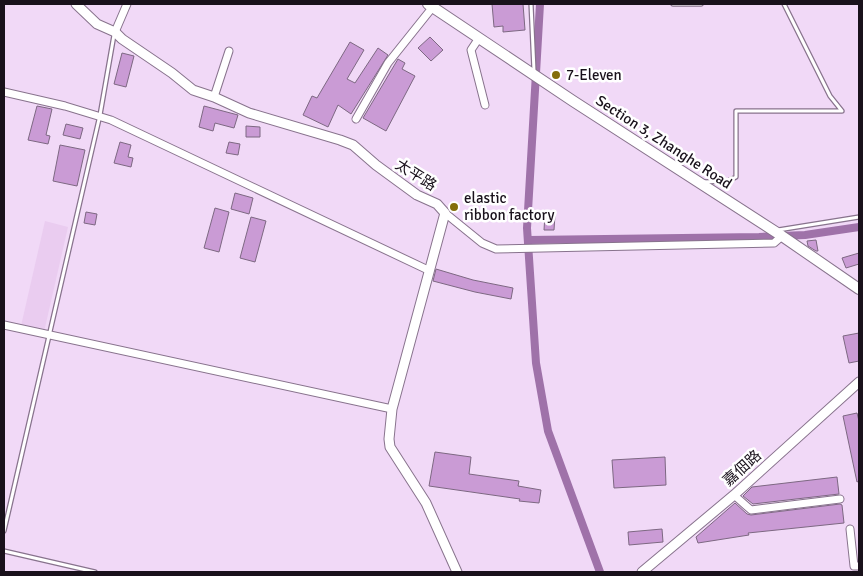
<svg xmlns="http://www.w3.org/2000/svg" width="863" height="576" font-family="Signika,'Noto Sans TC',sans-serif">
<rect width="100%" height="100%" fill="#f1d9f7"/>
<!-- built -->
<path fill="#eaccf0" d="M45,221L68,227L44,332L21,326Z"/>
<g fill="none" stroke-linecap="round" stroke-linejoin="round">
<!-- canal -->
<g stroke="#9f72a9" stroke-width="8">
<path d="M540,4L527,228L536,363L548,431L600,572"/>
<path d="M528,240L759,237L805,235L859,227"/>
</g>
</g>
<!-- building -->
<g fill="#ca9bd5" stroke="#7d6882">
<path d="M492,4H523L525,30L503,32V26L494,27Z"/>
<path d="M430,37L443,50L431,61L418,48Z"/>
<path d="M350,42L364,50L347,79L355,83L378,48L388,55L351,114L338,105L328,127L303,115L312,96L317,98Z"/>
<path d="M122,53L134,56L126,87L114,84Z"/>
<path d="M398,59L405,63L402,69L415,76L386,131L363,118Z"/>
<path d="M37,106L52,109L46,135L50,136L48,144L28,140Z"/>
<path d="M204,106L238,115L234,128L215,123L213,131L199,127Z"/>
<path d="M66,124L83,128L80,139L63,135Z"/>
<path d="M246,126L260,127V137H246Z"/>
<path d="M120,142L131,145L128,157L133,158L131,167L114,163Z"/>
<path d="M229,142L240,144L238,155L226,153Z"/>
<path d="M60,145L85,150L77,186L53,181Z"/>
<path d="M235,193L253,198L249,214L231,209Z"/>
<path d="M215,208L229,212L219,252L204,248Z"/>
<path d="M86,212L97,214L95,225L84,223Z"/>
<path d="M545,214L555,215L554,230H544Z"/>
<path d="M251,217L266,221L255,262L240,258Z"/>
<path d="M816,240L818,251H816L808,246L807,241Z"/>
<path d="M859,253V264L846,268L842,258Z"/>
<path d="M436,269L473,280L513,288L511,299L475,292L433,281Z"/>
<path d="M859,333V361L849,363L843,336Z"/>
<path d="M857,413L859,421V481L857,482L843,416Z"/>
<path d="M435,452L471,457L469,474L519,481L518,486L541,490L539,503L519,501L520,499L429,486Z"/>
<path d="M665,457L666,485L614,488L612,460Z"/>
<path d="M837,477L839,494L753,504L743,496L752,487Z"/>
<path d="M735,503L747,514L751,515L840,504L842,505L844,523L748,533L749,535L698,543L696,537Z"/>
<path d="M662,529L663,542L629,545L628,532Z"/>
</g>
<g fill="none" stroke-linecap="round" stroke-linejoin="round">
<defs>
<g id="service">
<path d="M531,4L534,71"/>
<path d="M673,4H701"/>
<path d="M703,182L728,181L736,177V111H842L830,96L784,4"/>
<path d="M778,230L859,217"/>
<path d="M4,531L100,115L114,35"/>
<path d="M4,551L95,572"/>
</g>
<g id="minor">
<path d="M115,32L127,4"/>
<path d="M479,38L471,50L485,105"/>
<path d="M4,92L65,106L111,120L428,270"/>
<path d="M214,97L229,51"/>
<path d="M356,119L388,63L432,8"/>
<path d="M445,213L482,243L496,249L774,243L782,236"/>
<path d="M4,325L392,409"/>
<path d="M734,495L751,510L840,499"/>
<path d="M850,529L854,566H859"/>
</g>
<g id="tertiary">
<path d="M76,4L97,24L115,32L122,39L172,73L193,90L214,97L249,113L340,140L353,145L376,165L417,195L437,204L445,213L392,409L389,439L390,447L426,503L457,572"/>
<path d="M642,572L734,495L859,382"/>
</g>
<path id="secondary" d="M428,4L573,101L782,236L859,289"/>
</defs>
<!-- service casing -->
<use href="#service" stroke="#88738d" stroke-width="5.5"/>
<!-- minor casing -->
<use href="#minor" stroke="#88738d" stroke-width="9"/>
<!-- tertiary casing -->
<use href="#tertiary" stroke="#88738d" stroke-width="11"/>
<!-- secondary casing -->
<use href="#secondary" stroke="#88738d" stroke-width="12"/>
<!-- service -->
<use href="#service" stroke="#fff" stroke-width="3"/>
<!-- minor -->
<use href="#minor" stroke="#fff" stroke-width="7"/>
<!-- tertiary -->
<use href="#tertiary" stroke="#fff" stroke-width="9"/>
<!-- secondary -->
<use href="#secondary" stroke="#fff" stroke-width="10"/>
</g>
<!-- markers -->
<g fill="#846d0a" stroke="#fff" stroke-width="2">
<circle cx="556" cy="75" r="5"/>
<circle cx="454" cy="207" r="5"/>
</g>
<g text-anchor="middle" stroke-width="5" stroke-linejoin="round" paint-order="stroke">
<!-- poi labels -->
<g font-size="15" fill="#19111b" stroke="#fff" text-anchor="start">
<text x="566" y="80">7-Eleven</text>
<text x="464" y="203">elastic<tspan x="464" dy="17">ribbon factory</tspan></text>
</g>
<!-- street labels -->
<g font-size="15" fill="#19111b" stroke="#fff">
<text transform="translate(664 142) rotate(33)" y="5">Section 3, Zhanghe Road</text>
<text transform="translate(416 175) rotate(32)" y="5">太平路</text>
<text transform="translate(742 468) rotate(-42)" y="5">嘉佃路</text>
</g>
</g>
<!-- border -->
<rect width="863" height="576" fill="none" stroke="#19111b" stroke-width="10"/>
</svg>
